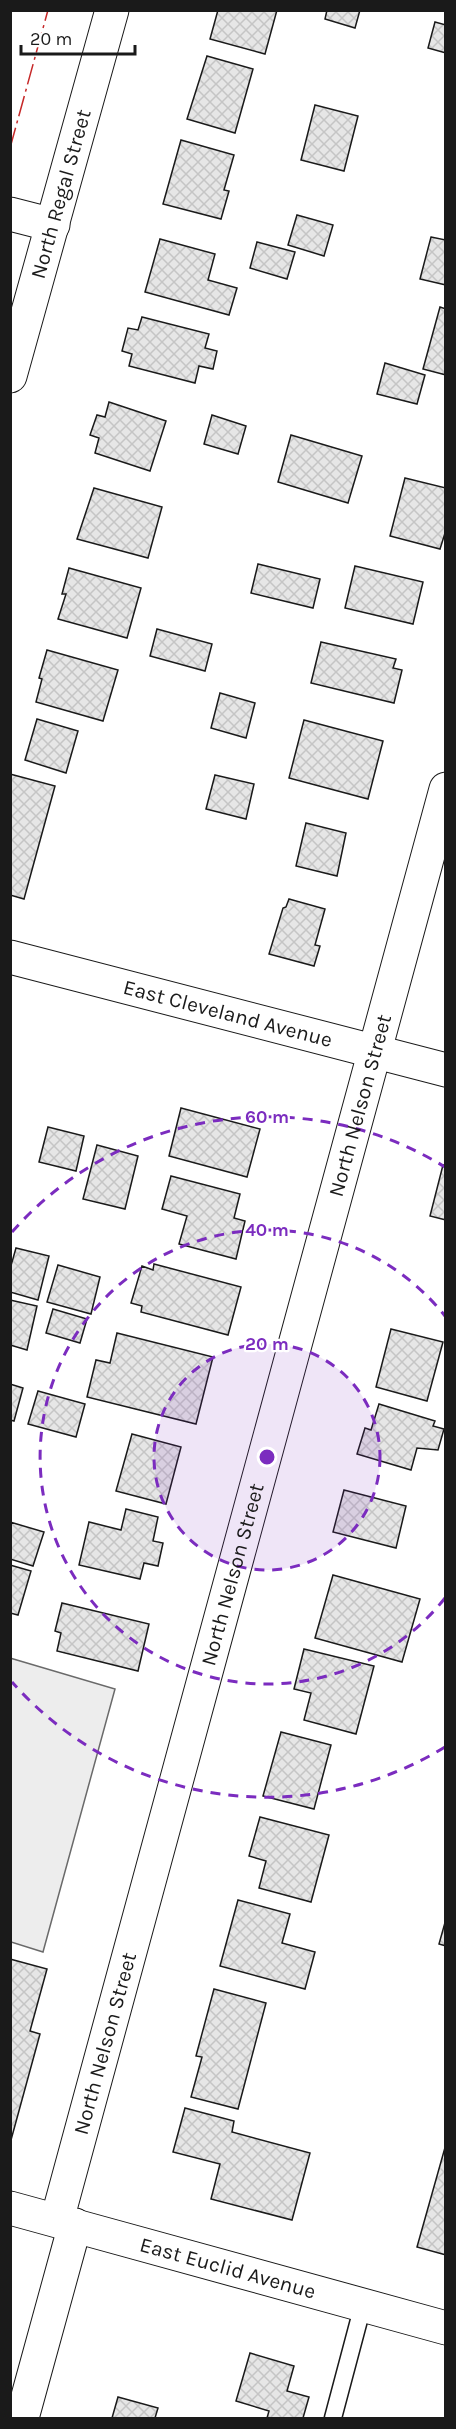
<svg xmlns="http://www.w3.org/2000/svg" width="456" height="2429" font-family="Karla,sans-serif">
<defs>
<pattern id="building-cross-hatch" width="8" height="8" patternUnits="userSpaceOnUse" patternTransform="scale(1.5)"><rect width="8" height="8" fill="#e6e6e6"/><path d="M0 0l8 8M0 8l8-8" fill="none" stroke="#c5c5c5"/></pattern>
</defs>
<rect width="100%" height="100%" fill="#fff"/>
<!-- parking -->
<path fill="#ededed" stroke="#6a6a6a" stroke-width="1.5" d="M10,1658L115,1689L43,1952L11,1942Z"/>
<!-- building -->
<g fill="url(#building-cross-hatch)" stroke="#1a1a1a" stroke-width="1.5">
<path d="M218,10H277L265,54L210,39Z"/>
<path d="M327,10H360L355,28L325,19Z"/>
<path d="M435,22L446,25V53L428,48Z"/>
<path d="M207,56L253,69L235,133L187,119Z"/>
<path d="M315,105L358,116L344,171L301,160Z"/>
<path d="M181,140L234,155L224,190L229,191L221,219L163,204Z"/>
<path d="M297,215L333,225L324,256L288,245Z"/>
<path d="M431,237L446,240V285L420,279Z"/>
<path d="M160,239L215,254L208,280L237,288L229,315L145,292Z"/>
<path d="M257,242L295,252L287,279L250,268Z"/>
<path d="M440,307L446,309V375L423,369Z"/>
<path d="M142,317L209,334L205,348L217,351L213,369L199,366L195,383L129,366L132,354L122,351L128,328L138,330Z"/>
<path d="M385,363L425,375L417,404L377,394Z"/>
<path d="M109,402L166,421L150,471L95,453L99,438L90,435L97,415L105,417Z"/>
<path d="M212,415L246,426L238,454L204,444Z"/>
<path d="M291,435L362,456L348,503L278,482Z"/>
<path d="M405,478L446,488V530L440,549L390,536Z"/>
<path d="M94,488L162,507L148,558L77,539Z"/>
<path d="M258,564L320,579L313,608L251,593Z"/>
<path d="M355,566L423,582L413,624L345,608Z"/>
<path d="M69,568L141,588L127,638L58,619L66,594H62Z"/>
<path d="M157,629L212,644L205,671L150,656Z"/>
<path d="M321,642L396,659L393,668L402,670L394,703L311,683Z"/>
<path d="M47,650L118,670L103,721L36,702L42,679L39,678Z"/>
<path d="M220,693L255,703L246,738L211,728Z"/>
<path d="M37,719L78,731L66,773L25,760Z"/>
<path d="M304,720L383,741L368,799L289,778Z"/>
<path d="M10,774L55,786L24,899L10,895Z"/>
<path d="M215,775L254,784L246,819L206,809Z"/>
<path d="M306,823L346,833L337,876L296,866Z"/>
<path d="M289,899L325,909L315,945L320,946L314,966L269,954L283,908L286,907Z"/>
<path d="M181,1108L260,1129L247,1177L169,1156Z"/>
<path d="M48,1127L84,1136L76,1171L39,1162Z"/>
<path d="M97,1145L138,1156L125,1209L83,1199Z"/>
<path d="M443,1165H446V1220L430,1216Z"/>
<path d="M171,1176L240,1194L234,1218L245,1221L236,1259L179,1244L187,1216L162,1209Z"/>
<path d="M16,1248L49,1256L38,1300L10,1292V1269Z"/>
<path d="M154,1264L241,1287L228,1335L141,1312L142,1306L131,1303L142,1266L153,1270Z"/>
<path d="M58,1265L100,1277L91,1314L47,1302Z"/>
<path d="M10,1300L37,1306L27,1350L10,1345Z"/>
<path d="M53,1309L87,1319L80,1343L46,1333Z"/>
<path d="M391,1329L443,1342L427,1401L376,1387Z"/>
<path d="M117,1333L213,1357L196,1424L87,1397L96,1360L110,1363Z"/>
<path d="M10,1384L23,1388L14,1421L10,1420Z"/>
<path d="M38,1391L85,1404L76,1437L28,1424Z"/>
<path d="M379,1404L435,1421L433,1426L444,1429L438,1450L417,1448L411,1470L357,1454L365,1428L371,1430Z"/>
<path d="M132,1434L181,1447L166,1504L116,1491Z"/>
<path d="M344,1490L406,1506L396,1548L333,1532Z"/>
<path d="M126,1509L158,1517L153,1541L163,1543L158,1566L144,1563L140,1579L79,1565L89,1522L121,1530Z"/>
<path d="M10,1522L44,1532L33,1566L10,1559Z"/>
<path d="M10,1565L31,1571L18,1615L10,1613Z"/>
<path d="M333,1575L420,1599L402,1662L315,1638Z"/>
<path d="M62,1603L149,1624L138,1671L57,1651L61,1633L55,1631Z"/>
<path d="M304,1649L374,1666L356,1734L304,1720L311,1693L294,1689Z"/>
<path d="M281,1732L331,1745L314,1809L263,1796Z"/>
<path d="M260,1817L329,1835L311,1902L259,1888L266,1861L249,1856Z"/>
<path d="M238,1900L290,1914L282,1943L315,1952L305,1989L220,1966Z"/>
<path d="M446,1919V1946L439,1944Z"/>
<path d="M10,1959L47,1969L30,2031L40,2034L11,2140Z"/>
<path d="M214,1989L266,2003L238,2109L191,2097L202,2057L196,2056Z"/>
<path d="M185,2108L234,2121L232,2132L310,2153L292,2220L211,2199L220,2164L173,2152Z"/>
<path d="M446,2144V2255L417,2247Z"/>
<path d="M250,2353L294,2366L287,2391L309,2397L303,2418H267L269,2411L236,2401Z"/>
<path d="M118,2397L158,2408L155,2418H112Z"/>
</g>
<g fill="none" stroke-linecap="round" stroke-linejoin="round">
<defs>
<path id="lane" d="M333,2418L363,2305"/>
<g id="street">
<path d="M10,214L53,225"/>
<path id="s1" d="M10,376L112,10"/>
<path id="s2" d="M10,957L446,1070"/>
<path id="s3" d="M57,2220L446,789"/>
<path d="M22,2418L75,2225"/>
</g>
<g id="secondary">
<path id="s4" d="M10,2208L446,2328"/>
</g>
</defs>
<!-- lane casing -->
<use href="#lane" stroke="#1a1a1a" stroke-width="19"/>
<!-- street casing -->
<use href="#street" stroke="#1a1a1a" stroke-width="35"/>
<!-- secondary casing -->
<use href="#secondary" stroke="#1a1a1a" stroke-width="35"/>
<!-- lane -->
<use href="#lane" stroke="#fff" stroke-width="16"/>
<!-- street -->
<use href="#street" stroke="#fff" stroke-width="33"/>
<!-- secondary -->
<use href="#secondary" stroke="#fff" stroke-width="33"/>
<!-- power -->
<path stroke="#c62828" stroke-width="1.5" stroke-dasharray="21 4.5 3 4.5" stroke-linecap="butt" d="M10,148L48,10"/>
</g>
<!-- distance rings -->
<circle cx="267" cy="1457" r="113" fill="#7b2cbf" fill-opacity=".12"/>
<g fill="none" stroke="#7b2cbf" stroke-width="3" stroke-dasharray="10 8">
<circle cx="267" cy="1457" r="113"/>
<path d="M445 1598A227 227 0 1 1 445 1316"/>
<path d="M445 1747A340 340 0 0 1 12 1682M12 1232A340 340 0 0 1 445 1167"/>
</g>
<g text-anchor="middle" stroke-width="4.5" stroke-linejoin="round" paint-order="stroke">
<!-- street labels -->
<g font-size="21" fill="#1a1a1a" stroke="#fff">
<text dy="7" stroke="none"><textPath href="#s1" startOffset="189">North Regal Street</textPath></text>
<text dy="7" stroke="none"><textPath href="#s2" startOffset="225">East Cleveland Avenue</textPath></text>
<text dy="7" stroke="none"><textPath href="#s3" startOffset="1155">North Nelson Street</textPath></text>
<text dy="7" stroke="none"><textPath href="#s3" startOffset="669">North Nelson Street</textPath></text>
<text dy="7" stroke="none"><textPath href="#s3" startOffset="183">North Nelson Street</textPath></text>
<text dy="7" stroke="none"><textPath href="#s4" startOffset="226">East Euclid Avenue</textPath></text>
</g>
</g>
<circle cx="267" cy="1457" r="9" fill="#7b2cbf" stroke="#fff" stroke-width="3"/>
<g font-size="18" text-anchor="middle" font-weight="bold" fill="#7b2cbf" stroke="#fff" stroke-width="4.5" stroke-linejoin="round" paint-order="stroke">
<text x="267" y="1123">60 m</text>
<text x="267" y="1236">40 m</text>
<text x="267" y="1350">20 m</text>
</g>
<!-- border -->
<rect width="456" height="2429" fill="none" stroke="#1a1a1a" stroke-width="24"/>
<!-- scale -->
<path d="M21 45v9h114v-9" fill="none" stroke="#1a1a1a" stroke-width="3"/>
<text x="30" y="45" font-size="18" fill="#1a1a1a" stroke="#ffffff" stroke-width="4.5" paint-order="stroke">20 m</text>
</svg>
